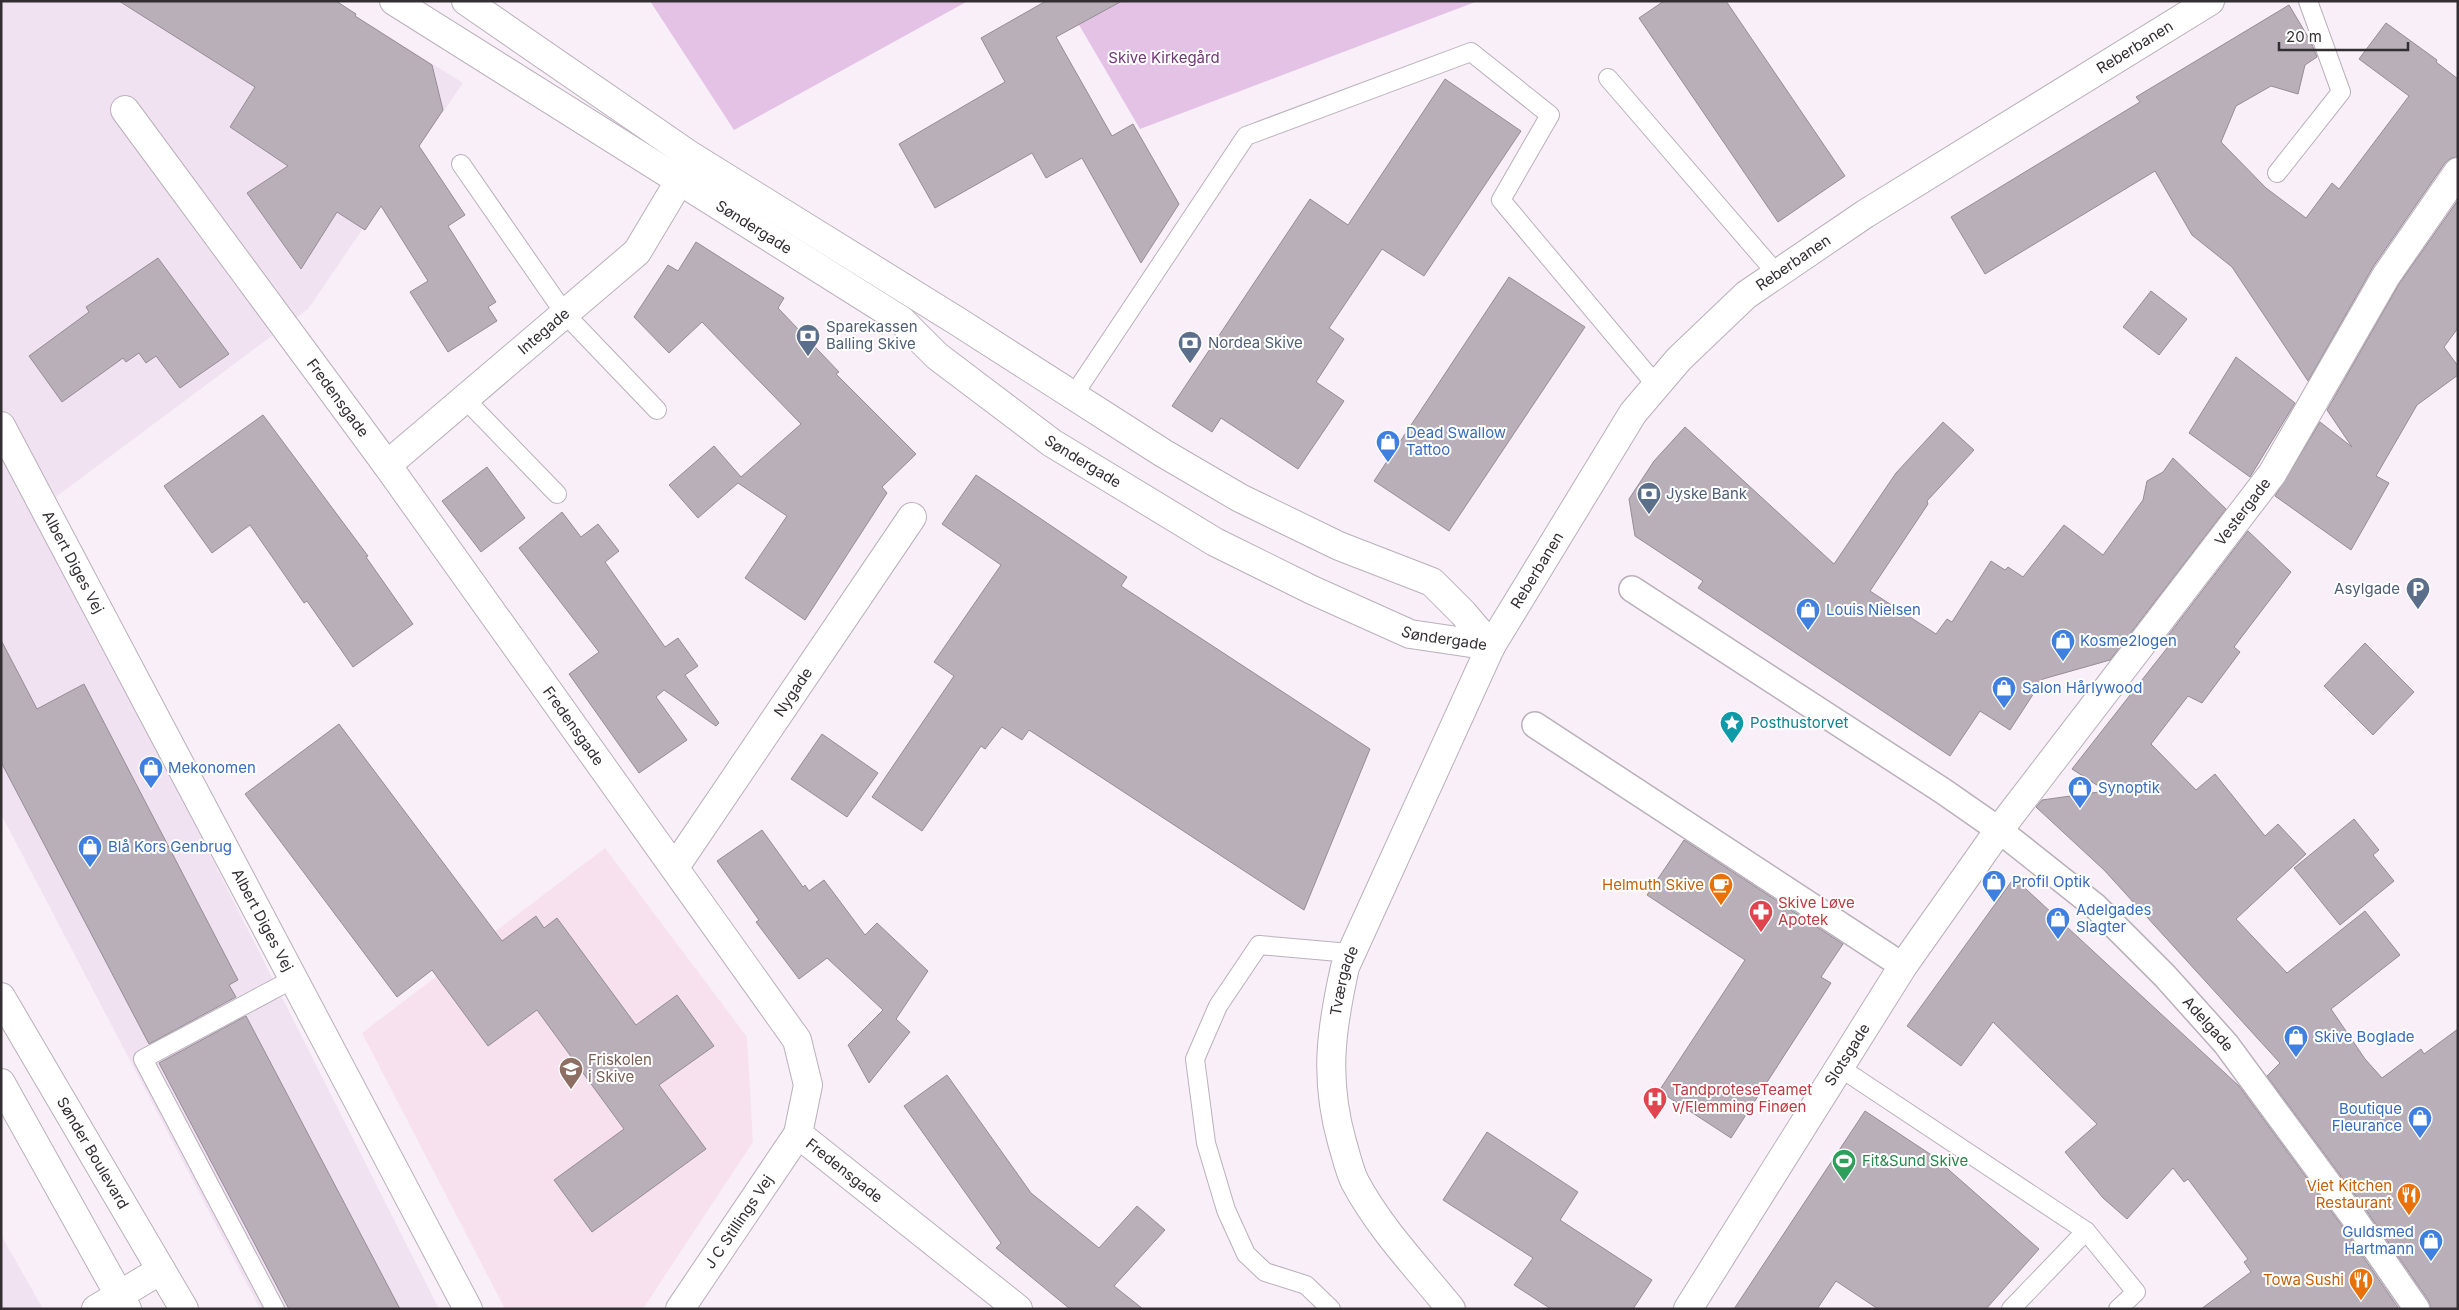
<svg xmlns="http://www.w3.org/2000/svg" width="2459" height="1310" font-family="Inter,sans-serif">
<rect width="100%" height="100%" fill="#f9eff9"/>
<!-- built -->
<g fill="#f1e2f2">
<path d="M1,1H332L463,83L308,309L37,511L439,1309H260L1,814Z"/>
<path d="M1,1235L43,1309H1Z"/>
</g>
<!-- education -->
<path fill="#f7e1ef" d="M605,848L747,1037L753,1142L643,1309H505L362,1033Z"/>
<!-- green -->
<g fill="#e3c2e6">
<path d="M650,1H968L734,130Z"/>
<path d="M1065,1H1478L1140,129Z"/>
</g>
<!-- building -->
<g fill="#b8afb9" stroke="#958c96">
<path d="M119,1H336L356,14L355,16L432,65L443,110L419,146L465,215L448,226L496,302L488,307L497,321L448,352L410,292L428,281L381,206L365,230L337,212L301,269L247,193L288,166L230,127L255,87Z"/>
<path d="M1046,1H1122L1056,37L1112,136L1133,124L1179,204L1141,263L1082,158L1046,178L1032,153L935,208L899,144L1005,82L981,38Z"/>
<path d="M1664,1H1726L1845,176L1778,222L1639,18Z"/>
<path d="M2289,5L2311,42L2317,57L2305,65L2298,94L2271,86L2236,106L2221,142L2266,188L2306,218L2332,183L2339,189L2409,96L2359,59L2386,23L2437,60L2436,62L2458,79V157L2451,158L2445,163L2373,267L2308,381L2232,267L2192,235L2155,171L1985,274L1951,217L2140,102L2136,97Z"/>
<path d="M1445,79L1521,131L1424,276L1382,249L1329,328L1344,339L1316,382L1344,401L1298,469L1221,418L1212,432L1172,406L1310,199L1348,225Z"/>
<path d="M2458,200V328L2444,347L2458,366V375L2417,405L2376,476L2389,483L2351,550L2275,496L2320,422L2352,447L2327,410L2399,284Z"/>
<path d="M696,242L784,298L778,308L839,372L836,374L916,454L882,487L887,493L805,620L745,578L787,516L738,483L698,518L669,485L714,446L741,477L801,424L702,322L669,353L634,317L668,265L678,271Z"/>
<path d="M158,258L229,354L180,388L156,356L146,363L139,353L126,362L123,358L62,402L29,356L89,312L86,307Z"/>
<path d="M1509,277L1585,327L1449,531L1374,481Z"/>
<path d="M2151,291L2187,319L2159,355L2123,327Z"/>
<path d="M2236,357L2295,403L2250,477L2189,433Z"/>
<path d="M263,415L368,556L366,557L413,624L353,667L307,601L304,603L250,525L212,553L164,486Z"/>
<path d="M1943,422L1974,450L1927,501L1928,504L1870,591L1936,634L1947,619L1952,622L1991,561L2005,570L2008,567L2023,577L2064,525L2103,555L2143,500L2147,481L2163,472L2173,458L2226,509L2110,660L2043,679L2010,730L1980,711L1950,756L1698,588L1703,581L1635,536L1629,499L1654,461L1685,427L1834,564L1896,473Z"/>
<path d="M487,467L525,518L481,552L442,501Z"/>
<path d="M976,475L1127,577L1121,586L1370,749L1304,910L1029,730L1022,740L1002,727L985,749L981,746L922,831L872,797L954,676L934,662L1001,565L942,524Z"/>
<path d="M562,512L581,537L598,524L619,551L605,562L665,647L678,638L698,666L685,675L719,723L716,726L664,690L656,697L687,740L639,773L569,674L599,652L519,548Z"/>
<path d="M2248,531L2291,572L2234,647L2240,652L2202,703L2188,696L2151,744L2196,790L2215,774L2265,836L2278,824L2306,854L2236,919L2287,973L2365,911L2400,955L2331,1009L2365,1059L2382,1078L2421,1049L2424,1054L2458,1029V1309H2431L2429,1301L2366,1210L2267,1076L2280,1063L2104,870L2036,807L2042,800L2106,791L2072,769L2171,643L2160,646Z"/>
<path d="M1,640L37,709L84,684L238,980L229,985L236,997L149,1044L1,762Z"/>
<path d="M2365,643L2414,692L2373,735L2324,686Z"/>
<path d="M339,724L502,941L536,916L544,928L557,918L636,1025L677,995L714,1046L659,1085L706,1149L592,1232L554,1180L624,1129L537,1010L488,1046L432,970L397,997L245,794Z"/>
<path d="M822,734L878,773L847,817L791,779Z"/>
<path d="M2354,819L2379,850L2373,855L2394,881L2340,925L2294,868Z"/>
<path d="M762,830L803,887L805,885L809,891L824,880L865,935L877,923L928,971L896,1019L910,1032L869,1083L848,1045L883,1010L827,958L799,979L756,922L759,920L717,861Z"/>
<path d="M1684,840L1843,944L1821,977L1831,983L1731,1138L1659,1091L1745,960L1647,895Z"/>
<path d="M2014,878L2239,1086L2342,1226L2399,1309H2201L2251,1272L2244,1262L2248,1259L2188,1179L2184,1182L2173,1168L2127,1219L2103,1198L2065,1152L2097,1124L1993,1022L1961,1066L1907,1026Z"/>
<path d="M246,1016L400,1309H289L159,1063Z"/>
<path d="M947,1075L1031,1193L1099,1248L1137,1206L1165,1230L1114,1286L1143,1309H1070L996,1248L1001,1243L904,1106Z"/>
<path d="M1865,1111L1933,1156L2039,1249L1986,1309H1878L1836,1281L1817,1309H1734Z"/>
<path d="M1487,1132L1578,1192L1560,1220L1652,1280L1633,1309H1551L1514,1285L1533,1258L1443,1200Z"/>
</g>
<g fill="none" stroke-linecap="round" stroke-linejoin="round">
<defs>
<g id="service">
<path d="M1608,78L1777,274"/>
<path d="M461,164L565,314L657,410"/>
<path d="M2277,173L2341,92L2308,1"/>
<path d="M1073,396L1246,136L1471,52L1550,115L1501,200L1656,385"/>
<path d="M465,399L557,494"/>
<path d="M1839,1067L2086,1231L2136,1292L2118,1309"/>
<path d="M275,1309L143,1059L293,979"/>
<path d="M1331,1309L1306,1285L1265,1272L1246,1254L1226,1210L1206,1143L1195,1059L1218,1006L1259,945L1350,953"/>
<path d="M2011,1309L2086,1231"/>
</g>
<g id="pedestrian">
<path id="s1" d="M1632,589L1943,791L1999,830L2095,906L2165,976L2226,1044L2354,1218L2417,1309"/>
<path d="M1535,725L1903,966"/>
</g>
<g id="minor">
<path id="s2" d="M125,110L387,465L797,1040L808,1085L798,1134L680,1309"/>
<path id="s3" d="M1,426L468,1309"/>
<path id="s4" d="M387,465L637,252L680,180"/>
<path id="s5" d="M675,867L912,517"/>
<path id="s6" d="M798,1134L1018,1309"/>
<path d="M96,1309L161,1270"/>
<path id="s7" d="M1688,1309L1903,966L1999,830L2272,474L2386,276L2458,172"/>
</g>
<g id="tertiary">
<path id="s8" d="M394,1L901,320L937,356L1052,443L1215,542L1312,590L1410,634L1491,646"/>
<path d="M466,1L691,156L957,321L1163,453L1240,498L1339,546L1432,582L1463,613L1491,646"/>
<path id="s9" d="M1,997L184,1309"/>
<path d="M1,1083L127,1309"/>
<path id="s10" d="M1451,1309C1418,1268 1380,1229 1355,1182C1349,1170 1346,1155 1342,1142C1324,1078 1331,1030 1345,967L1491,646L1633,413L1679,359L1746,295L1865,214L2210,1"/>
</g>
</defs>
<!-- service casing -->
<use href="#service" stroke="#b9b0ba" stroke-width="20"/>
<!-- pedestrian casing -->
<use href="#pedestrian" stroke="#b9b0ba" stroke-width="28"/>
<!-- minor casing -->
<use href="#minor" stroke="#b9b0ba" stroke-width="30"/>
<!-- tertiary casing -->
<use href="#tertiary" stroke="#b9b0ba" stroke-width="30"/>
<!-- service -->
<use href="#service" stroke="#fff" stroke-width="18"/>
<!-- pedestrian -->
<use href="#pedestrian" stroke="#fff" stroke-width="25"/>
<!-- minor -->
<use href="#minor" stroke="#fff" stroke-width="28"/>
<!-- tertiary -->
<use href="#tertiary" stroke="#fff" stroke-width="28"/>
</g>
<!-- icons -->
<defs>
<symbol id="bank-pin" viewBox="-11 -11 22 30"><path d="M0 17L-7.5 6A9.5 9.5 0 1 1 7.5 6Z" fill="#5c6f8a" stroke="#fff"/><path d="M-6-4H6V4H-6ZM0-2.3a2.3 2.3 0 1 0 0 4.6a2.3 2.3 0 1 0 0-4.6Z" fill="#fff"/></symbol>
<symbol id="shop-pin" viewBox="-11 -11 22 30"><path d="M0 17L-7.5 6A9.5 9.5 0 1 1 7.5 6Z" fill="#3f7fe0" stroke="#fff"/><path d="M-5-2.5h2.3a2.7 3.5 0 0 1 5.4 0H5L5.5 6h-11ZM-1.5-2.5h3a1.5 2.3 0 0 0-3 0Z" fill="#fff"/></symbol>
<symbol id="parking-pin" viewBox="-11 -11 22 30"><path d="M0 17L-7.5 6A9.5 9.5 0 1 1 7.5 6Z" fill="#5c6f8a" stroke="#fff"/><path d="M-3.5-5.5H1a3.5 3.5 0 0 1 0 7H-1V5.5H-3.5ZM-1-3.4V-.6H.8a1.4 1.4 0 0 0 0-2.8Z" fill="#fff"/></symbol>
<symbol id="sight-pin" viewBox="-11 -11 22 30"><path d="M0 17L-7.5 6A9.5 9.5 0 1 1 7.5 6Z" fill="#0f9aa8" stroke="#fff"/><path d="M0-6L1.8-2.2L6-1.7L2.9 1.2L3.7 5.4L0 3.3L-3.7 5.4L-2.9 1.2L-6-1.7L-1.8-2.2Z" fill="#fff"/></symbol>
<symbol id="cafe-pin" viewBox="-11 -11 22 30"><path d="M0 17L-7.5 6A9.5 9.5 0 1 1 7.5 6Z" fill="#e8710a" stroke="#fff"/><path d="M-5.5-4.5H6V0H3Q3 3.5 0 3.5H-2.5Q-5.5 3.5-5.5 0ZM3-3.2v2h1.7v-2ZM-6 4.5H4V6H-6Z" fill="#fff"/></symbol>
<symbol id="pharmacy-pin" viewBox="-11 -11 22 30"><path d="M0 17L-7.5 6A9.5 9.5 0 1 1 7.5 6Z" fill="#e0444e" stroke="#fff"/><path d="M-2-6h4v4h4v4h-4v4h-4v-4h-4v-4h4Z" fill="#fff"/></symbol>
<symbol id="school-pin" viewBox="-11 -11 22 30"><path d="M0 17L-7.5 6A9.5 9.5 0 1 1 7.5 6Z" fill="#8d6e63" stroke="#fff"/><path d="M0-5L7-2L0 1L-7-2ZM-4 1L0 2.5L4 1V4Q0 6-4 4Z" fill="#fff"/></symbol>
<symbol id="hospital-pin" viewBox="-11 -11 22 30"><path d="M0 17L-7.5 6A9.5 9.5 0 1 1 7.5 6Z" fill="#e0444e" stroke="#fff"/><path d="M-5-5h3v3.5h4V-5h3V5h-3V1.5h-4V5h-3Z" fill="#fff"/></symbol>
<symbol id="stadium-pin" viewBox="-11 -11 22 30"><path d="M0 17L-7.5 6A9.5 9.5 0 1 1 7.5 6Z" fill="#2e9e5b" stroke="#fff"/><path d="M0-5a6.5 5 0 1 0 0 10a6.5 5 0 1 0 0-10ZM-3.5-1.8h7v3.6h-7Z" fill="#fff"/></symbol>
<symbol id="restaurant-pin" viewBox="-11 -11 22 30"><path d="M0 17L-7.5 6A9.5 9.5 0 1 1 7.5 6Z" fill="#e8710a" stroke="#fff"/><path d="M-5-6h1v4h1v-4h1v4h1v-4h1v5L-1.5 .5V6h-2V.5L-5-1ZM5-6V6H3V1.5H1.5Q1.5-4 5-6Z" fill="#fff"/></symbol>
</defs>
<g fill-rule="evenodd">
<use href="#bank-pin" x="794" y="322" width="28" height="38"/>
<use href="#bank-pin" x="1176" y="329" width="28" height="38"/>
<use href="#shop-pin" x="1374" y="428" width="28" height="38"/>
<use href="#bank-pin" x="1635" y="480" width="28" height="38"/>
<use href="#parking-pin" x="2404" y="575" width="28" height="38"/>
<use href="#shop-pin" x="1794" y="596" width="28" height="38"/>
<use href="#shop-pin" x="2049" y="627" width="28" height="38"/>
<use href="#shop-pin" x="1990" y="674" width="28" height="38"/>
<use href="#sight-pin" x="1718" y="709" width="28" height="38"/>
<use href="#shop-pin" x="137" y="754" width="28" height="38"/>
<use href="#shop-pin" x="2066" y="774" width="28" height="38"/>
<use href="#shop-pin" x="76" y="833" width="28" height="38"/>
<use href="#shop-pin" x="1980" y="868" width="28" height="38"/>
<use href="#cafe-pin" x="1707" y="871" width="28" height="38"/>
<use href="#pharmacy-pin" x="1747" y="898" width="28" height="38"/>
<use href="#shop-pin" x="2044" y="905" width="28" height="38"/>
<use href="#shop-pin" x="2282" y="1023" width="28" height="38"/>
<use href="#school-pin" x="557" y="1055" width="28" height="38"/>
<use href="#hospital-pin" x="1641" y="1085" width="28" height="38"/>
<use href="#shop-pin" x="2406" y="1104" width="28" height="38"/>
<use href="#stadium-pin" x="1830" y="1147" width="28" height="38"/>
<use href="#restaurant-pin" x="2395" y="1181" width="28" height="38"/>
<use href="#shop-pin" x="2417" y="1227" width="28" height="38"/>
<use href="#restaurant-pin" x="2347" y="1266" width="28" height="38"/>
</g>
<g text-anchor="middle" stroke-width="4" stroke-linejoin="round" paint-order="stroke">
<!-- street labels -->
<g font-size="15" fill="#322e32" stroke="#fff">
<text dy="5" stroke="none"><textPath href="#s10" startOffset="1629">Reberbanen</textPath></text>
<text dy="5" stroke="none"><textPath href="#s8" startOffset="425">Søndergade</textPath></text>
<text dy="5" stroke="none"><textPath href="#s10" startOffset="1225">Reberbanen</textPath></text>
<text dy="5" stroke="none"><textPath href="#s4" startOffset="206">Integade</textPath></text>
<text dy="5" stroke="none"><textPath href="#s2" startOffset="358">Fredensgade</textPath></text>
<text dy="5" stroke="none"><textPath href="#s8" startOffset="830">Søndergade</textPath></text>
<text dy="5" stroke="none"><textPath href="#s7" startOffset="972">Vestergade</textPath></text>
<text dy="5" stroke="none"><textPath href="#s3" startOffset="154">Albert Diges Vej</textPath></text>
<text dy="5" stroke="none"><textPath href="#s10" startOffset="820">Reberbanen</textPath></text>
<text dy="5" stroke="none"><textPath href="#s8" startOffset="1235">Søndergade</textPath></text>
<text dy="5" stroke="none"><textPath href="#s5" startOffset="211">Nygade</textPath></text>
<text dy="5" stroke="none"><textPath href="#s2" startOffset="762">Fredensgade</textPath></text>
<text dy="5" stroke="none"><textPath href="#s3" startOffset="559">Albert Diges Vej</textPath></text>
<text dy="5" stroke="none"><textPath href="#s10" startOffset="365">Tværgade</textPath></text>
<text dy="5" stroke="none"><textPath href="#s1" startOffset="725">Adelgade</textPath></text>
<text dy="5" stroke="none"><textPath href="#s7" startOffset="300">Slotsgade</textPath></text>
<text dy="5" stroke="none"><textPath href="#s9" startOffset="181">Sønder Boulevard</textPath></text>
<text dy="5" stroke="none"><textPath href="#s6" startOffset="59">Fredensgade</textPath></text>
<text transform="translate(739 1222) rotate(-56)" y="5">J C Stillings Vej</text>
</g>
<!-- park labels -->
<g font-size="15" fill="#73357a" stroke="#fff">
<text x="1164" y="63">Skive Kirkegård</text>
</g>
<!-- service labels -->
<g font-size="15" fill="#4e5e75" stroke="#fff" text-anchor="start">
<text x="826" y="332">Sparekassen<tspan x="826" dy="17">Balling Skive</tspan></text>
<text x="1208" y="348">Nordea Skive</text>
<text x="1666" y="499">Jyske Bank</text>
<text x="2400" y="594" text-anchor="end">Asylgade</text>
</g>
<!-- shop labels -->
<g font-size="15" fill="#366cbe" stroke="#fff" text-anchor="start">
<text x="1406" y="438">Dead Swallow<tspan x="1406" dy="17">Tattoo</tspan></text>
<text x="1826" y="615">Louis Nielsen</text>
<text x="2080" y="646">Kosme2logen</text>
<text x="2022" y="693">Salon Hårlywood</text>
<text x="168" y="773">Mekonomen</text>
<text x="2098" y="793">Synoptik</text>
<text x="108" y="852">Blå Kors Genbrug</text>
<text x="2012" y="887">Profil Optik</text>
<text x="2076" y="915">Adelgades<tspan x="2076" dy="17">Slagter</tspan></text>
<text x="2314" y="1042">Skive Boglade</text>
<text x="2402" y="1114" text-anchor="end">Boutique<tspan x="2402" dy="17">Fleurance</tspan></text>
<text x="2414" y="1237" text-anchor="end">Guldsmed<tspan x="2414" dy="17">Hartmann</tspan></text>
</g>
<!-- culture labels -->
<g font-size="15" fill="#0d838f" stroke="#fff" text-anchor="start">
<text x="1750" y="728">Posthustorvet</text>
</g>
<!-- food labels -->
<g font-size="15" fill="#c56008" stroke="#fff" text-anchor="end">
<text x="1704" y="890">Helmuth Skive</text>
<text x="2392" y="1191">Viet Kitchen<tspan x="2392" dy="17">Restaurant</tspan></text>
<text x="2344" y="1285">Towa Sushi</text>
</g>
<!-- health labels -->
<g font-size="15" fill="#be3a42" stroke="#fff" text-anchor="start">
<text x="1778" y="908">Skive Løve<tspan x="1778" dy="17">Apotek</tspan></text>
<text x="1672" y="1095">TandproteseTeamet<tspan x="1672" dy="17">v/Flemming Finøen</tspan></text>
</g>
<!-- education labels -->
<g font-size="15" fill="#785e54" stroke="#fff" text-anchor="start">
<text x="588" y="1065">Friskolen<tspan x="588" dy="17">i Skive</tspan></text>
</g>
<!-- leisure labels -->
<g font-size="15" fill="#27864d" stroke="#fff" text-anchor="start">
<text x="1862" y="1166">Fit&amp;Sund Skive</text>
</g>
</g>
<!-- border -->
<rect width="2459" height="1310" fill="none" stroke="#322e32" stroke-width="5"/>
<!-- scale -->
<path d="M2279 42v8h129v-8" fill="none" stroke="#322e32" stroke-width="2.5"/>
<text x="2286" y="42" font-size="15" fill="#322e32" stroke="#ffffff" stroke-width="4" paint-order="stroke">20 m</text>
</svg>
